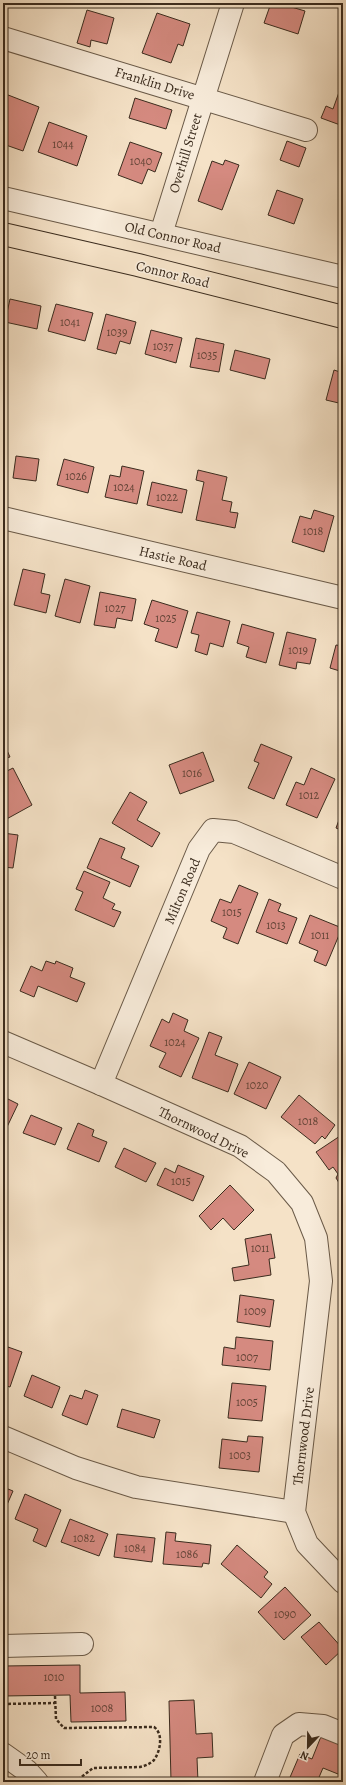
<svg xmlns="http://www.w3.org/2000/svg" width="346" height="1785" font-family="Alegreya,serif">
<rect width="100%" height="100%" fill="#f5e2c7"/>
<filter id="stains"><feTurbulence type="fractalNoise" baseFrequency=".005" numOctaves="4"/><feColorMatrix values="0 0 0 0 .2 0 0 0 0 .09 0 0 0 0 .02 0 0 0 .5 -.17"/></filter>
<radialGradient id="worn" r=".72"><stop offset=".6" stop-color="#630" stop-opacity="0"/><stop offset="1" stop-color="#630" stop-opacity=".3"/></radialGradient>
<!-- building -->
<g fill="#d58a80" stroke="#3b2c1e">
<path d="M271,3H278L305,11L298,34L264,23Z"/>
<path d="M87,10L114,18L107,44L91,40L90,47L77,43Z"/>
<path d="M157,13L190,24L183,46L178,44L171,63L142,53Z"/>
<path d="M343,81V126L321,118L326,106L333,109Z"/>
<path d="M3,93L39,107L23,151L3,144Z"/>
<path d="M135,98L172,110L166,129L129,118Z"/>
<path d="M49,122L87,136L77,166L38,152Z"/>
<path d="M287,141L306,148L299,167L280,160Z"/>
<path d="M130,142L162,153L155,172L148,169L142,184L118,175Z"/>
<path d="M225,160L239,165L222,210L198,201L212,161L223,165Z"/>
<path d="M277,190L303,199L294,224L268,215Z"/>
<path d="M10,299L41,306L37,329L5,322Z"/>
<path d="M56,304L93,313L85,341L48,331Z"/>
<path d="M106,314L136,322L130,344L120,341L116,354L97,349Z"/>
<path d="M151,330L182,338L176,363L145,354Z"/>
<path d="M196,338L224,344L219,372L190,367Z"/>
<path d="M235,350L270,359L265,379L230,370Z"/>
<path d="M334,370L343,373V404L326,400Z"/>
<path d="M3,439L6,440L3,452Z"/>
<path d="M16,456L39,459L36,481L13,478Z"/>
<path d="M64,459L94,467L88,493L57,485Z"/>
<path d="M122,466L144,471L137,504L105,497L110,475L120,477Z"/>
<path d="M198,470L227,477L222,500L232,502L230,512L238,513L235,528L196,520L204,482L196,480Z"/>
<path d="M152,482L187,490L182,513L147,505Z"/>
<path d="M314,510L334,516L324,552L292,542L300,516L311,519Z"/>
<path d="M23,569L45,574L41,593L50,595L46,613L14,605Z"/>
<path d="M65,579L90,586L80,623L55,616Z"/>
<path d="M100,592L136,599L132,621L117,618L115,628L94,625Z"/>
<path d="M152,600L188,611L177,648L155,641L159,629L144,624Z"/>
<path d="M197,612L230,621L223,647L210,643L207,655L195,651L199,635L191,633Z"/>
<path d="M242,624L274,633L266,663L246,657L249,647L237,643Z"/>
<path d="M287,632L316,639L310,664L297,662L296,669L279,665Z"/>
<path d="M336,645L343,646V672L330,668Z"/>
<path d="M261,744L292,757L274,799L248,788L259,763L254,761Z"/>
<path d="M5,746L10,757L3,759V747Z"/>
<path d="M203,752L214,781L180,794L169,765Z"/>
<path d="M13,768L32,805L3,821V773Z"/>
<path d="M311,768L335,779L317,818L286,805L296,782L304,785Z"/>
<path d="M130,792L147,802L137,820L160,833L152,847L112,823Z"/>
<path d="M343,809V831L336,828Z"/>
<path d="M3,833L18,835L13,868L3,867Z"/>
<path d="M100,838L125,848L121,858L139,866L130,887L87,868Z"/>
<path d="M84,871L110,882L103,898L115,904L112,909L121,912L114,927L75,910L83,892L76,889Z"/>
<path d="M239,885L258,893L238,944L223,938L227,928L211,921L220,899L231,903Z"/>
<path d="M269,899L281,904L278,911L297,918L287,944L256,932Z"/>
<path d="M3,907L6,908L3,916Z"/>
<path d="M310,915L342,928L326,966L314,961L318,951L299,943Z"/>
<path d="M46,961L55,964L56,961L73,968L70,977L85,983L77,1002L38,986L34,997L20,991L31,966L42,971Z"/>
<path d="M173,1013L188,1020L184,1031L199,1038L181,1077L159,1067L166,1053L150,1046L162,1019L169,1023Z"/>
<path d="M209,1032L222,1037L215,1055L238,1064L228,1092L192,1078Z"/>
<path d="M249,1062L281,1077L266,1109L234,1094Z"/>
<path d="M3,1089L7,1091L4,1097L18,1104L7,1127L3,1126Z"/>
<path d="M299,1095L335,1125L325,1139L322,1136L315,1144L281,1117Z"/>
<path d="M31,1115L62,1128L55,1145L23,1133Z"/>
<path d="M78,1123L94,1130L92,1136L107,1142L99,1162L67,1149Z"/>
<path d="M343,1134V1185L341,1186L336,1178L338,1174L333,1167L329,1170L316,1152Z"/>
<path d="M124,1148L156,1163L146,1182L115,1167Z"/>
<path d="M178,1165L204,1176L193,1201L157,1185L165,1168L175,1173Z"/>
<path d="M230,1185L254,1210L234,1230L223,1218L211,1230L199,1216Z"/>
<path d="M271,1234L275,1258L269,1259L271,1275L234,1281L232,1268L249,1265L245,1239Z"/>
<path d="M240,1295L274,1300L270,1327L237,1322Z"/>
<path d="M236,1337L273,1341L270,1370L222,1365L224,1347L235,1349Z"/>
<path d="M8,1347L22,1352L10,1387L3,1385V1362Z"/>
<path d="M32,1375L60,1387L52,1408L24,1396Z"/>
<path d="M232,1383L266,1386L262,1421L228,1418Z"/>
<path d="M85,1390L98,1395L87,1425L62,1415L70,1395L82,1399Z"/>
<path d="M122,1409L160,1420L154,1438L117,1427Z"/>
<path d="M248,1436L263,1437L259,1472L219,1468L222,1439L247,1442Z"/>
<path d="M343,1455V1474H340Z"/>
<path d="M3,1487L13,1491L3,1514Z"/>
<path d="M25,1494L61,1510L46,1547L33,1541L38,1529L15,1519Z"/>
<path d="M70,1519L108,1534L99,1556L61,1542Z"/>
<path d="M166,1532L176,1533L175,1541L211,1545L209,1564L203,1563L202,1567L163,1564Z"/>
<path d="M117,1534L155,1538L152,1562L114,1557Z"/>
<path d="M237,1545L268,1572L264,1577L272,1584L261,1598L221,1564Z"/>
<path d="M285,1587L311,1615L284,1640L258,1612Z"/>
<path d="M319,1622L343,1649L326,1665L301,1637Z"/>
<path d="M80,1665V1693L125,1692L126,1721L71,1722L70,1695L3,1696V1666Z"/>
<path d="M194,1700L196,1734L212,1733L213,1757L197,1758L198,1782H153L171,1781L169,1701Z"/>
<path d="M322,1734L343,1743V1776L323,1768L317,1782H288L300,1754L312,1759Z"/>
</g>
<g fill="none" stroke-linecap="round" stroke-linejoin="round">
<defs>
<g id="minor">
<path d="M3,38L306,130"/>
<path d="M3,198L343,277"/>
<path d="M161,234L233,3"/>
<path d="M3,518L343,598"/>
<path d="M3,1042L101,1084L240,1146L276,1172L302,1203L316,1238L321,1281L294,1512L307,1544L343,1582"/>
<path d="M101,1084L199,849L213,830L234,832L343,878"/>
<path d="M3,1437L76,1468L136,1487L294,1512"/>
<path d="M3,1646L82,1644"/>
<path d="M3,1754L27,1771L37,1782"/>
<path d="M265,1782L283,1735L299,1724L323,1726L343,1734"/>
</g>
<path id="major" d="M3,234L138,265L343,317"/>
</defs>
<!-- minor casing -->
<use href="#minor" stroke="#6a5a48" stroke-width="24"/>
<!-- major casing -->
<use href="#major" stroke="#3b2c1e" stroke-width="24"/>
<!-- path -->
<g stroke="#3b2c1e" stroke-width="2.5" stroke-dasharray="3 2" stroke-linecap="butt">
<path d="M55,1696L56,1719L64,1728L154,1727C164,1734 160,1752 154,1760C150,1764 145,1766 140,1767L93,1768L75,1782"/>
<path d="M3,1704L55,1703"/>
</g>
<!-- minor -->
<use href="#minor" stroke="#f8ecdb" stroke-width="22"/>
<!-- major -->
<use href="#major" stroke="#f5e2c7" stroke-width="22"/>
</g>
<g text-anchor="middle" stroke-width="3" stroke-linejoin="round" paint-order="stroke">
<!-- number labels -->
<g font-size="12" fill="#624436">
<text x="63" y="148">1044</text>
<text x="141" y="165">1040</text>
<text x="70" y="326">1041</text>
<text x="117" y="336">1039</text>
<text x="163" y="350">1037</text>
<text x="207" y="359">1035</text>
<text x="76" y="480">1026</text>
<text x="124" y="491">1024</text>
<text x="167" y="501">1022</text>
<text x="313" y="535">1018</text>
<text x="115" y="612">1027</text>
<text x="166" y="622">1025</text>
<text x="298" y="654">1019</text>
<text x="192" y="777">1016</text>
<text x="309" y="799">1012</text>
<text x="232" y="916">1015</text>
<text x="276" y="929">1013</text>
<text x="320" y="939">1011</text>
<text x="175" y="1046">1024</text>
<text x="257" y="1089">1020</text>
<text x="308" y="1125">1018</text>
<text x="181" y="1185">1015</text>
<text x="260" y="1252">1011</text>
<text x="255" y="1315">1009</text>
<text x="247" y="1361">1007</text>
<text x="247" y="1406">1005</text>
<text x="240" y="1459">1003</text>
<text x="84" y="1542">1082</text>
<text x="135" y="1552">1084</text>
<text x="187" y="1558">1086</text>
<text x="285" y="1618">1090</text>
<text x="54" y="1681">1010</text>
<text x="102" y="1712">1008</text>
</g>
<!-- street labels -->
<g font-size="14" fill="#3b2c1e" stroke="#f8ecdb">
<text transform="translate(155 83) rotate(17)" y="5">Franklin Drive</text>
<text transform="translate(185 153) rotate(-73)" y="5">Overhill Street</text>
<text transform="translate(173 237) rotate(13)" y="5">Old Connor Road</text>
<text transform="translate(173 274) rotate(14)" y="5">Connor Road</text>
<text transform="translate(173 558) rotate(13)" y="5">Hastie Road</text>
<text transform="translate(182 891) rotate(-67)" y="5">Milton Road</text>
<text transform="translate(204 1132) rotate(26)" y="5">Thornwood Drive</text>
<text transform="translate(303 1436) rotate(-83)" y="5">Thornwood Drive</text>
</g>
</g>
<!-- margin -->
<rect width="346" height="1785" fill="none" stroke="#f5e2c7" stroke-width="16"/>
<rect x="4" y="4" width="338" height="1777" fill="none" stroke="#3b2c1e" stroke-width="2"/>
<rect x="8" y="8" width="330" height="1769" fill="none" stroke="#3b2c1e"/>
<!-- north arrow -->
<g transform="translate(308 1747) rotate(202)" stroke="#f8ecdb" stroke-width="3" paint-order="stroke">
<path d="M0-3L7 15L0 10L-7 15Z" fill="#3b2c1e"/>
<text y="-6" font-size="11" font-weight="bold" text-anchor="middle" fill="#3b2c1e">N</text>
</g>
<!-- scale -->
<path d="M20 1759v6h61v-6" fill="none" stroke="#3b2c1e" stroke-width="2"/>
<text x="26" y="1759" font-size="12" fill="#3b2c1e" stroke="#f8ecdb" stroke-width="3" paint-order="stroke">20 m</text>
<rect width="100%" height="100%" filter="url(#stains)"/>
<rect width="100%" height="100%" fill="url(#worn)"/>
</svg>
